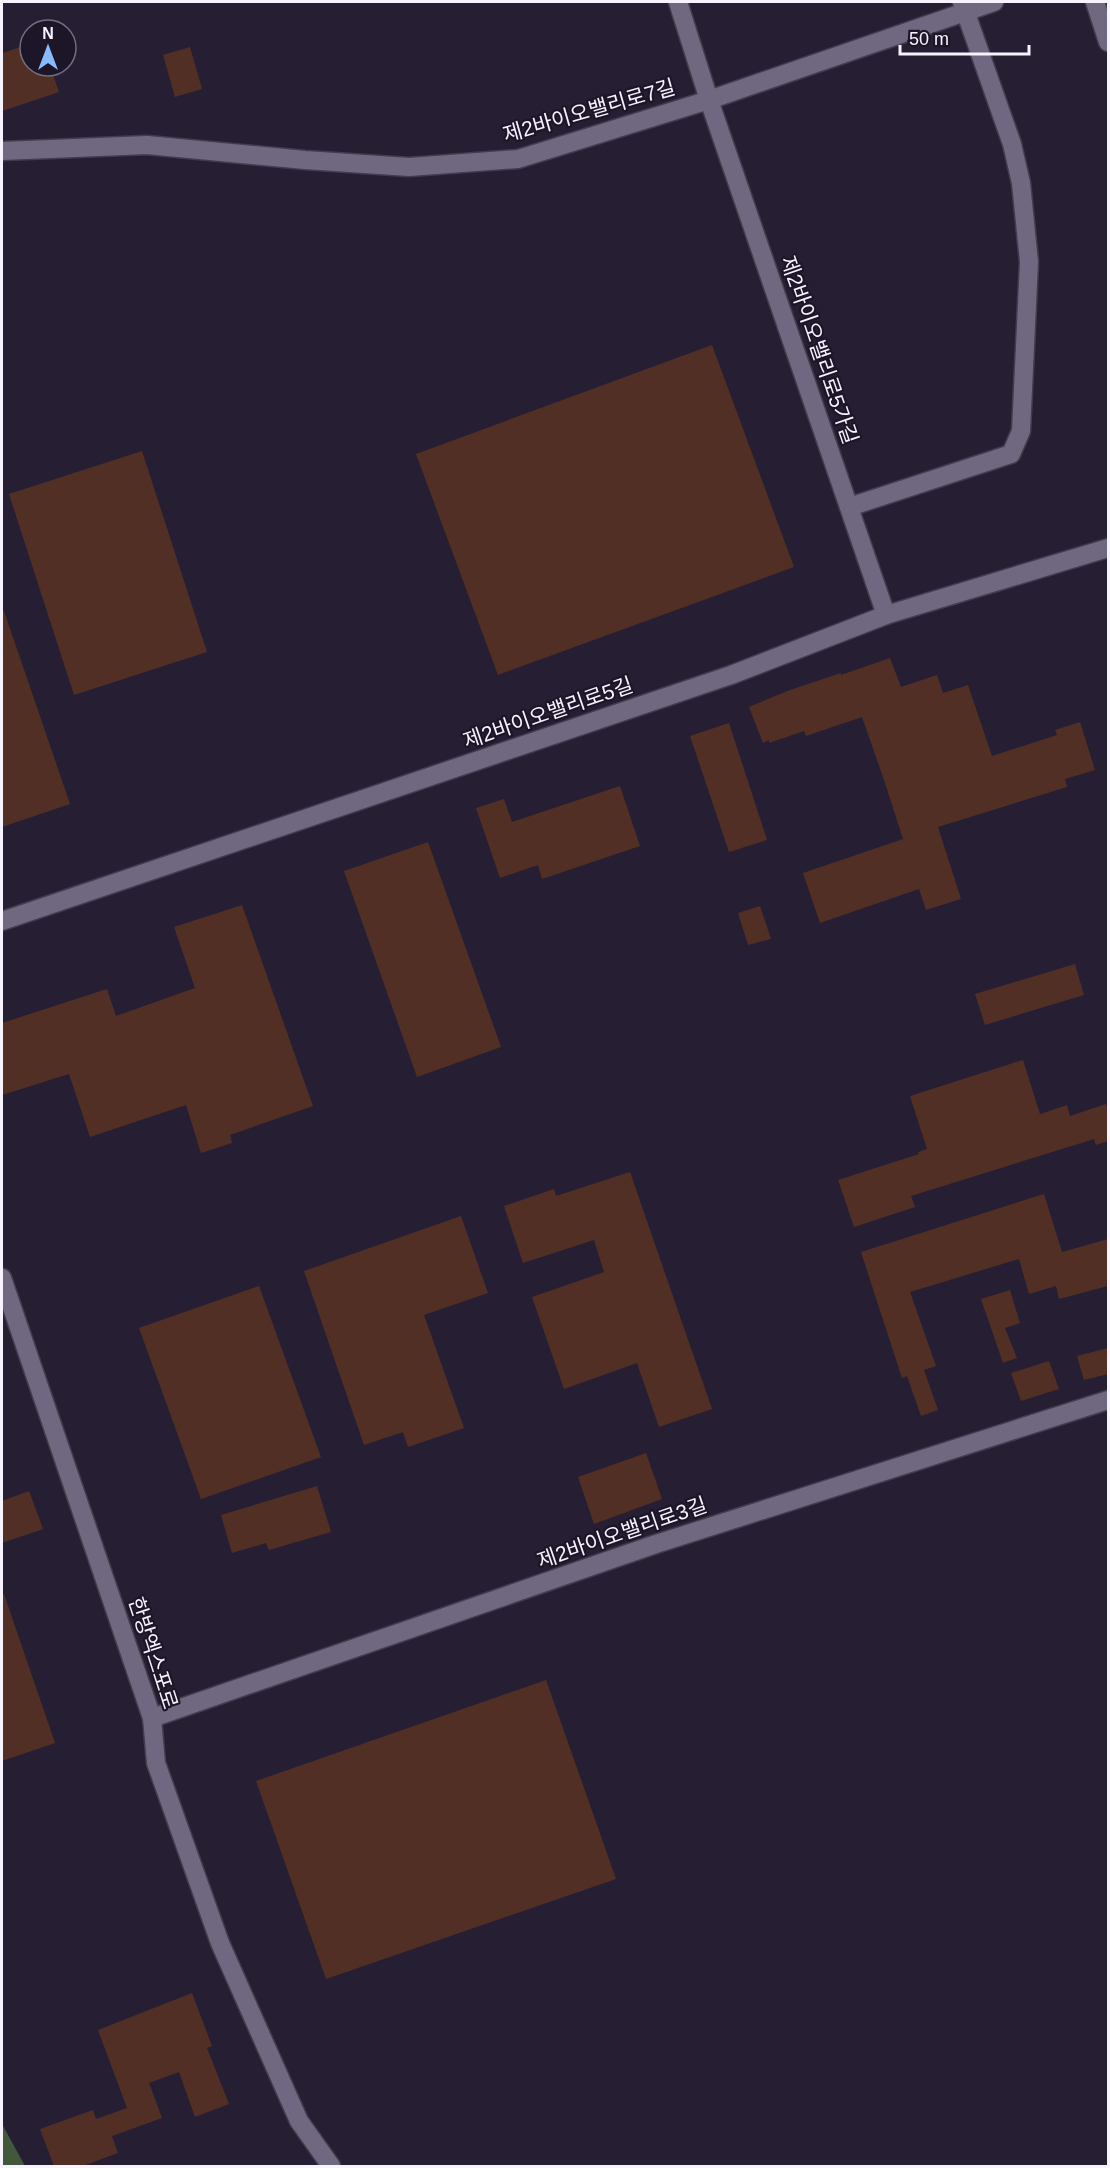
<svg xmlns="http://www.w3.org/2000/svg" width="1110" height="2168" font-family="Arial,'Noto Sans KR',sans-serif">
<rect width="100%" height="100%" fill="#261f33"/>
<!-- forest -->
<path fill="#43583a" d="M2,2124L25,2166H2Z"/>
<!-- building -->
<g fill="#522f25">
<path d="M30,44V66H50L59,92L2,111V53Z"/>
<path d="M190,47L202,89L175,97L163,55Z"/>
<path d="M712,345L794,567L498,675L416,454Z"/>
<path d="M142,451L207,652L74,695L9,494Z"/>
<path d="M4,611L70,804L2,827V612Z"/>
<path d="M890,658L901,687L937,675L943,693L968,685L992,756L1057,735L1055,730L1080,722L1095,770L1065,779L1067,787L938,827L961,899L926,910L919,889L820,923L803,873L903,839L884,780L862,717L806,736L804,731L769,743V740L763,743L749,707L790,690L841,673V675Z"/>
<path d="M729,723L767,840L729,852L690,736Z"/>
<path d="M620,786L640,846L542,879L538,865L500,878L476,808L504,799L512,822Z"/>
<path d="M428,842L501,1047L417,1077L344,871Z"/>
<path d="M242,905L313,1106L230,1135L232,1143L201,1153L186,1105L90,1137L69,1074L2,1095V1023L107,989L116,1016L195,988L174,927Z"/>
<path d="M760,906L771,939L748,945L738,913Z"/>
<path d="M1075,964L1084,995L985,1025L975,994Z"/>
<path d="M1023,1060L1040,1114L1067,1105L1070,1116L1106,1104L1108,1111V1141L1096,1145L1094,1139L911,1196L915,1207L854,1227L838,1180L919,1154L918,1152L927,1149L910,1096Z"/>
<path d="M630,1172L712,1409L659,1427L637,1363L564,1389L532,1297L604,1272L594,1240L523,1263L504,1206L554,1189L556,1196Z"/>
<path d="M1044,1194L1062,1252L1108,1239V1286L1059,1299L1056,1286L1029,1294L1019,1259L910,1292L936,1366L924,1370L938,1410L921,1416L907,1376L902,1378L861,1252Z"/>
<path d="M461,1216L488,1293L424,1315L464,1428L408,1447L403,1432L364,1445L304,1271Z"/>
<path d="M259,1286L321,1457L201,1499L139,1328Z"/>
<path d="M1010,1290L1020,1323L1005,1328L1017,1358L1003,1363L981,1299Z"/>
<path d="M1108,1348V1374L1084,1380L1077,1356Z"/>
<path d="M1049,1361L1059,1389L1021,1401L1011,1373Z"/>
<path d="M646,1453L662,1499L594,1524L578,1477Z"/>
<path d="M317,1486L331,1532L269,1550L266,1543L232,1553L221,1515Z"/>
<path d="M29,1491L43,1529L2,1543V1501Z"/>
<path d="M2,1594H4L55,1743L2,1761Z"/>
<path d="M546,1680L616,1879L326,1979L256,1781Z"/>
<path d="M192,1993L212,2046L207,2048L229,2104L195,2117L179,2072L149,2083L162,2118L112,2136L118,2153L83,2166H54L40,2129L93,2110L96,2119L127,2108L98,2030Z"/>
</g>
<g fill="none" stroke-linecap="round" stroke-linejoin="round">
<defs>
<g id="street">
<path d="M678,2L709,100L886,615"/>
<path d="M1095,2L1108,42"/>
<path d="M2,151L147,145L305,160L409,167L518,159L709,100L994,2"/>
<path d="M849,507L1011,454L1021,431L1029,262L1021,183L1012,144L962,2"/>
<path d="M2,921L731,675L886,615L1108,548"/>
<path d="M152,1718L656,1544L1108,1400"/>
</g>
<path id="secondary" d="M2,1278L152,1718L156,1763L220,1943L299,2121L331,2166"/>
</defs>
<!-- street casing -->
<use href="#street" stroke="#423c4d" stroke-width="21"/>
<!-- secondary casing -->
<use href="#secondary" stroke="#423c4d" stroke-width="21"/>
<!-- street -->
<use href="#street" stroke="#706881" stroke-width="18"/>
<!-- secondary -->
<use href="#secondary" stroke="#706881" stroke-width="18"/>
</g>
<g text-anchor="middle" stroke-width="4.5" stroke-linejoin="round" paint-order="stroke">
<!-- street labels -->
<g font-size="21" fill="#f6f3fe" stroke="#1d1629">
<text transform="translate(589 111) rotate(-16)" y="7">제2바이오밸리로7길</text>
<text transform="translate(819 350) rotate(71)" y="7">제2바이오밸리로5가길</text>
<text transform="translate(548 713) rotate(-19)" y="7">제2바이오밸리로5길</text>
<text transform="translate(622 1533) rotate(-19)" y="7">제2바이오밸리로3길</text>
<text transform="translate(153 1653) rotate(72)" y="7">한방엑스포로</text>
</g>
</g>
<!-- border -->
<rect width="1110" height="2168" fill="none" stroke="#f6f3fe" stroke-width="6"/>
<!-- north arrow -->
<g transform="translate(48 48)"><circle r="28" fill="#1d1629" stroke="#746e7e" stroke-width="1.5"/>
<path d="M0-4.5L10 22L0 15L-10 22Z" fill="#89bafc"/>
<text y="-9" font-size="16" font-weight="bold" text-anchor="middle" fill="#f6f3fe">N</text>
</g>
<!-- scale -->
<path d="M900 45v9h129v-9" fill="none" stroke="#f6f3fe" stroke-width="3"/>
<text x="909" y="45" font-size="18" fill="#f6f3fe" stroke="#1d1629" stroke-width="4.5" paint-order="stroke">50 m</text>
</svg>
